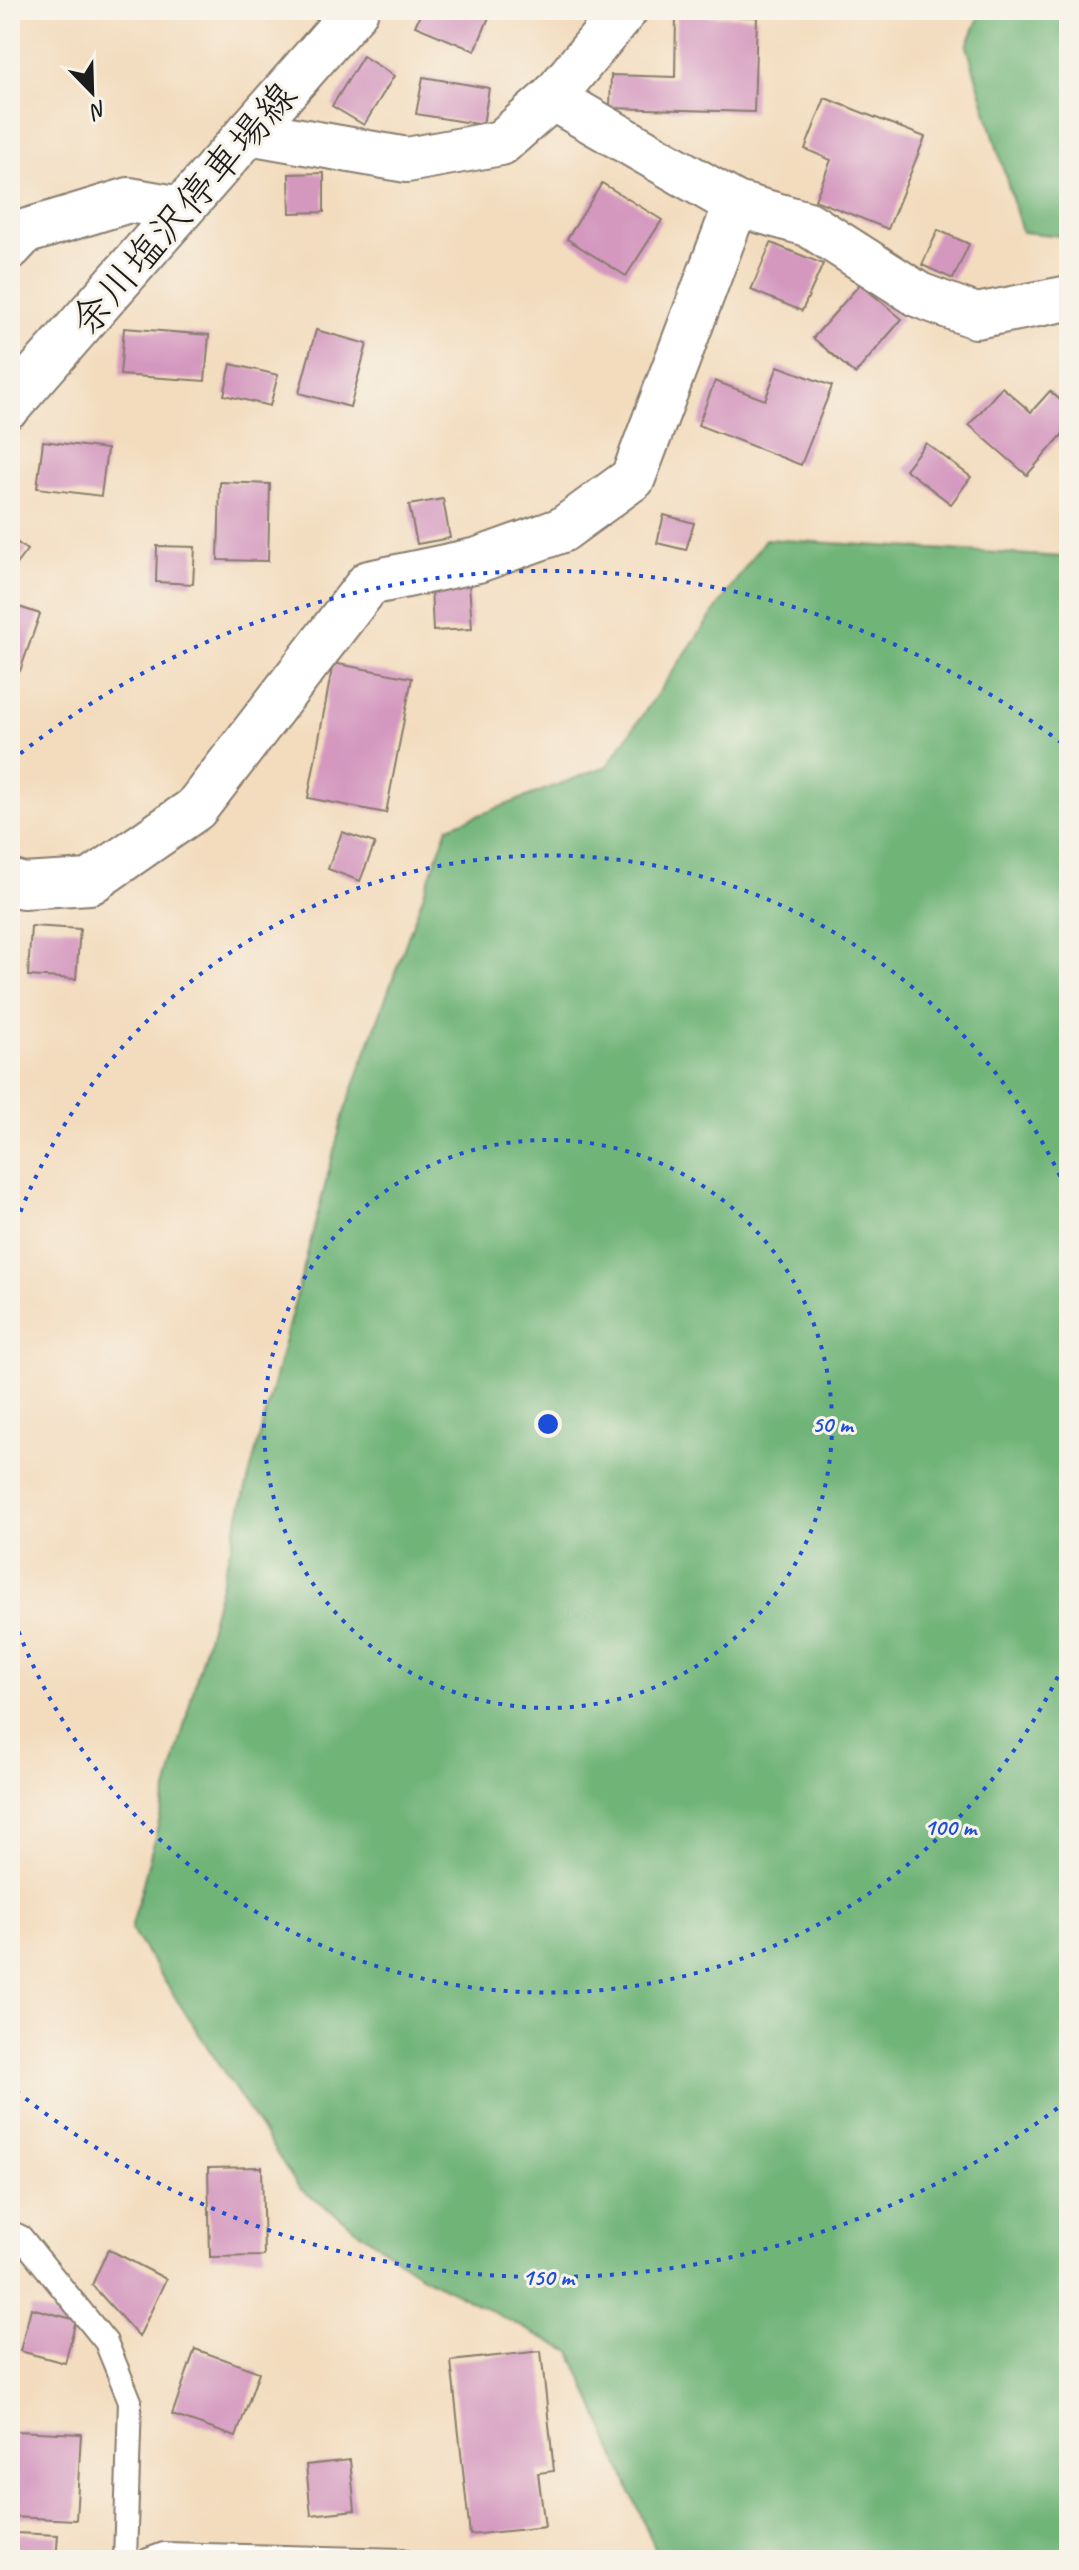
<svg xmlns="http://www.w3.org/2000/svg" width="1079" height="2570" font-family="Caveat,'Klee One',sans-serif">
<rect width="100%" height="100%" fill="#f7f3e8"/>
<filter id="ink" filterUnits="userSpaceOnUse"><feTurbulence type="fractalNoise" baseFrequency=".0125" numOctaves="2"/><feDisplacementMap in="SourceGraphic" scale="16" xChannelSelector="R" yChannelSelector="G"/><feConvolveMatrix kernelMatrix="1 2 1 2 8 2 1 2 1" color-interpolation-filters="sRGB"/></filter>
<filter id="wash" filterUnits="userSpaceOnUse"><feTurbulence type="fractalNoise" baseFrequency=".006" numOctaves="4" result="noise"/><feDisplacementMap in="SourceGraphic" scale="32" xChannelSelector="R" yChannelSelector="G"/><feGaussianBlur stdDeviation="1.8" result="paint"/><feColorMatrix in="noise" values="0 0 0 0 0 0 0 0 0 0 0 0 0 0 0 0 0 1.4 0 .05"/><feComposite in="paint" operator="in"/></filter>
<g filter="url(#wash)">
<rect width="100%" height="100%" fill="#f3dcbe"/>
<!-- forest -->
<g fill="#70b478" stroke="#46684a" stroke-width="2">
<path d="M982,10H1069V237L1022,232L967,46Z"/>
<path d="M765,539L1063,557L1069,564V2560H660L571,2352L422,2276L299,2188L131,1929L344,1113L448,827L607,766Z"/>
</g>
<g id="blocks">
<!-- building -->
<g fill="#d498bf">
<path d="M422,10H492L475,51L415,26Z"/>
<path d="M676,15L757,17L754,112L610,108L611,75L675,77Z"/>
<path d="M363,56L394,76L364,125L332,106Z"/>
<path d="M423,77L489,88L483,125L416,114Z"/>
<path d="M825,98L925,137L888,229L815,200L831,160L805,149Z"/>
<path d="M324,173V212L290,213L289,174Z"/>
<path d="M602,183L662,220L626,276L567,239Z"/>
<path d="M938,230L969,244L953,279L922,265Z"/>
<path d="M771,243L823,264L802,311L751,290Z"/>
<path d="M860,284L902,319L855,374L813,338Z"/>
<path d="M124,328L209,335L205,381L120,375Z"/>
<path d="M316,330L367,344L350,407L299,393Z"/>
<path d="M231,364L278,375L270,406L224,395Z"/>
<path d="M778,366L832,386L801,465L698,425L715,381L765,400Z"/>
<path d="M1002,387L1031,412L1050,391L1069,408V427L1027,475L969,425Z"/>
<path d="M43,441L107,449L101,496L37,488Z"/>
<path d="M926,443L971,477L951,504L905,469Z"/>
<path d="M220,482L270,484L268,561L218,560Z"/>
<path d="M443,499L450,538L417,544L409,505Z"/>
<path d="M664,515L694,523L686,550L657,543Z"/>
<path d="M10,537L27,550L10,572Z"/>
<path d="M157,546L195,547L193,584L156,582Z"/>
<path d="M469,582L472,629L433,631L431,585Z"/>
<path d="M10,604L40,614L20,671L10,668Z"/>
<path d="M333,663L412,678L386,813L308,798Z"/>
<path d="M342,832L375,843L360,881L328,869Z"/>
<path d="M31,926L80,929L76,979L28,976Z"/>
<path d="M262,2167L264,2256L210,2257L208,2168Z"/>
<path d="M108,2249L166,2279L139,2337L92,2285Z"/>
<path d="M31,2308L76,2320L65,2363L20,2351Z"/>
<path d="M195,2349L259,2372L236,2437L172,2415Z"/>
<path d="M541,2351L554,2471L538,2473L545,2527L470,2535L451,2361Z"/>
<path d="M15,2431L81,2434L76,2520L11,2517Z"/>
<path d="M350,2460L355,2510L311,2515L306,2465Z"/>
<path d="M15,2533L58,2535L56,2560H14Z"/>
</g>
</g>
</g>
<g filter="url(#ink)">
<use href="#blocks" fill-opacity="0" stroke="#887c6d" stroke-width="2"/>
<g fill="none" stroke-linecap="round" stroke-linejoin="round">
<defs>
<g id="service">
<path d="M10,2232L21,2237L106,2342L130,2401L125,2560"/>
<path d="M148,2560L164,2554L402,2560"/>
</g>
<g id="minor">
<path d="M552,98L736,204L808,224L919,295L976,316L1069,298"/>
<path d="M249,132L407,160L501,143L552,98L625,10"/>
<path d="M10,247L24,232L129,200L181,209"/>
<path d="M10,882L23,886L90,882L195,809L369,583L478,560L562,530L633,478L736,204"/>
</g>
<path id="secondary" d="M10,405L356,10"/>
</defs>
<!-- service casing -->
<use href="#service" stroke="#887c6d" stroke-width="26"/>
<!-- minor casing -->
<use href="#minor" stroke="#887c6d" stroke-width="48"/>
<!-- secondary casing -->
<use href="#secondary" stroke="#887c6d" stroke-width="48"/>
<!-- service -->
<use href="#service" stroke="#fff" stroke-width="22"/>
<!-- minor -->
<use href="#minor" stroke="#fff" stroke-width="44"/>
<!-- secondary -->
<use href="#secondary" stroke="#fff" stroke-width="44"/>
</g>
</g>
<!-- distance rings -->
<g fill="none" stroke="#1d4ed8" stroke-width="4" stroke-dasharray="4 8">
<circle cx="548" cy="1424" r="284"/>
<path d="M1068 1655A569 569 0 0 1 12 1614M12 1234A569 569 0 0 1 1068 1193"/>
<path d="M1067 2101A853 853 0 0 1 11 2087M11 761A853 853 0 0 1 1067 747"/>
</g>
<g text-anchor="middle" stroke-width="6" stroke-linejoin="round" paint-order="stroke">
<!-- street labels -->
<g font-size="40" fill="#1c1c1c" stroke="#f7f3e8">
<text transform="translate(183 208) rotate(-49)" y="14">余川塩沢停車場線</text>
</g>
</g>
<circle cx="548" cy="1424" r="12" fill="#1d4ed8" stroke="#f7f3e8" stroke-width="4"/>
<g font-size="24" text-anchor="middle" font-weight="bold" fill="#1d4ed8" stroke="#f7f3e8" stroke-width="6" stroke-linejoin="round" paint-order="stroke">
<text x="832" y="1432">50 m</text>
<text x="950" y="1835">100 m</text>
<text x="548" y="2285">150 m</text>
</g>
<!-- margin -->
<rect width="1079" height="2570" fill="none" stroke="#f7f3e8" stroke-width="40"/>
<!-- north arrow -->
<g transform="translate(92 92) rotate(157)" stroke="#f7f3e8" stroke-width="6" paint-order="stroke">
<path d="M0-6L14 30L0 20L-14 30Z" fill="#1c1c1c"/>
<text y="-12" font-size="22" font-weight="bold" text-anchor="middle" fill="#1c1c1c">N</text>
</g>
</svg>
